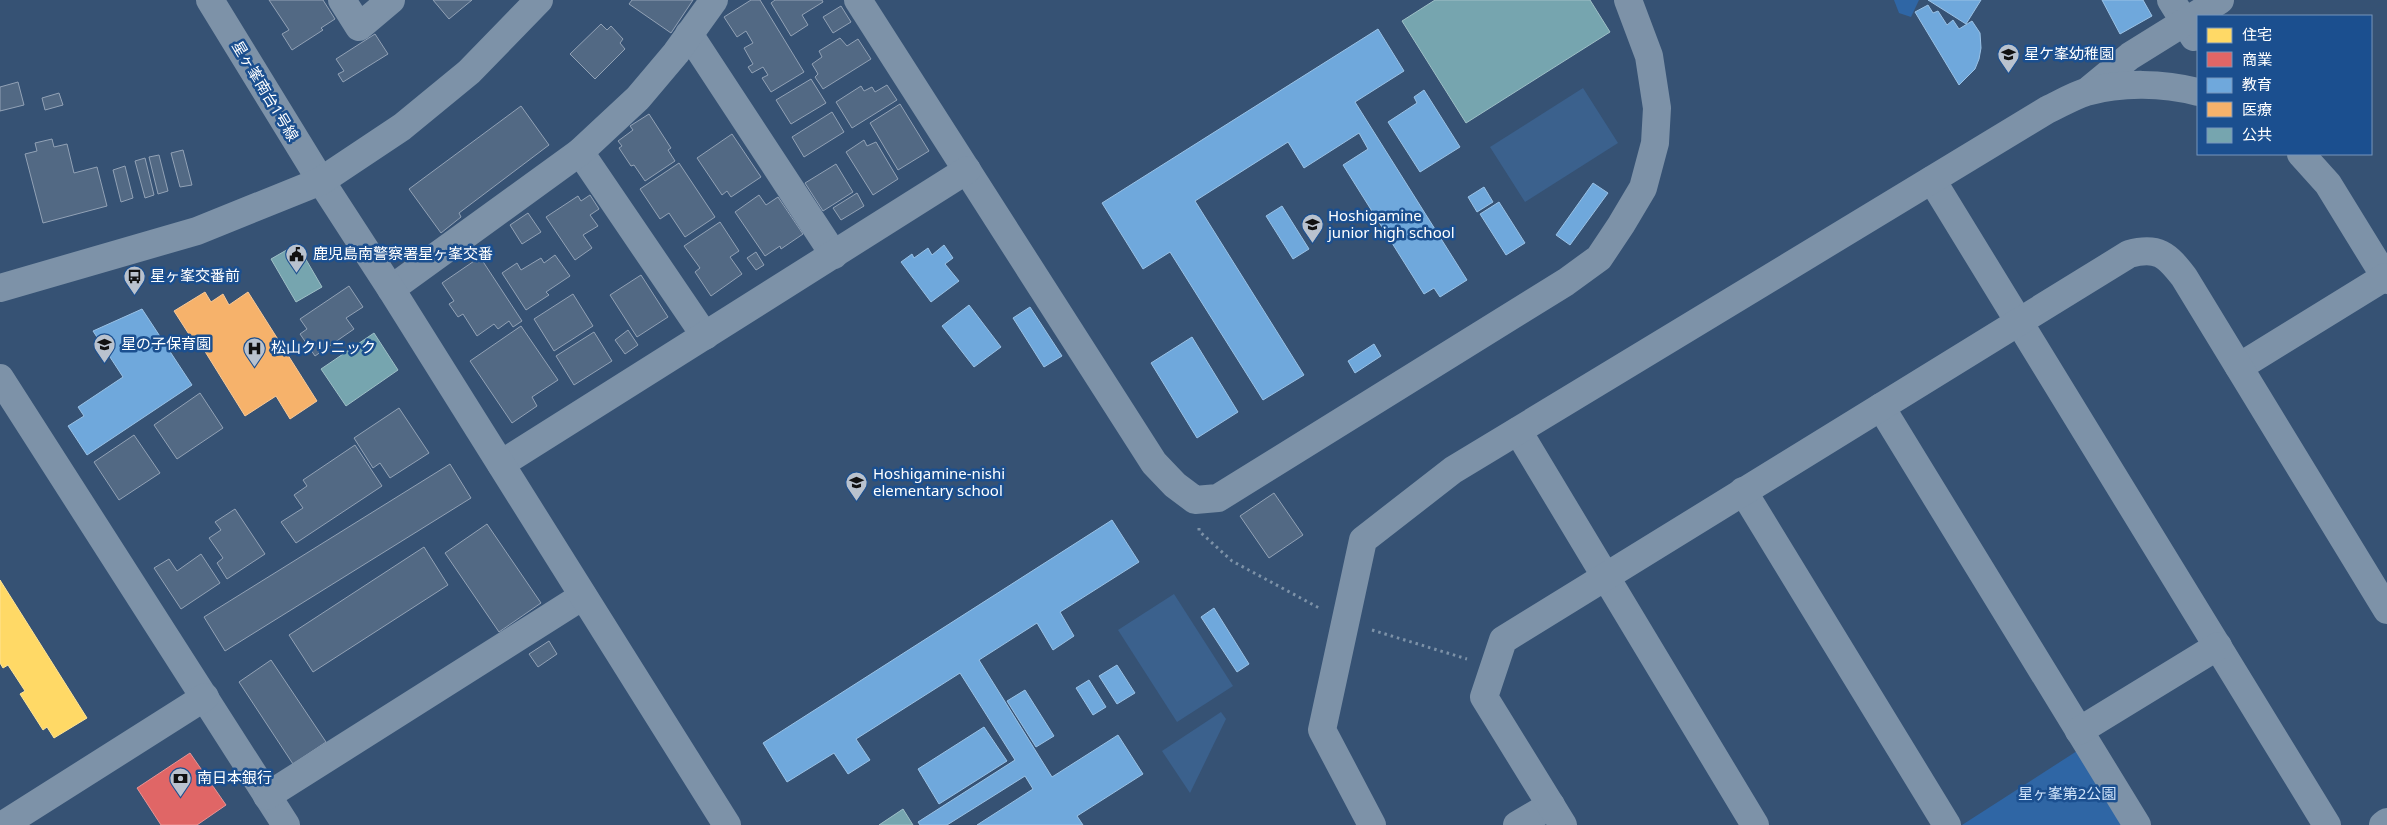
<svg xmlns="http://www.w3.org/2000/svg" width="2387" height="825" font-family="'Noto Sans','Noto Sans JP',sans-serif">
<rect width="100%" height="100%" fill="#365274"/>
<!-- green -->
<g fill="#2f66a5">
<path d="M1894,0H1919L1911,17L1899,13Z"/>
<path d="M2077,751L2122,825H1962Z"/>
</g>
<!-- water -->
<g fill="#3b618d">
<path d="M1583,88L1618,143L1525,202L1490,147Z"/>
<path d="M1174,594L1233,686L1177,722L1118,630Z"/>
<path d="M1221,712L1226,719L1190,793L1162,751Z"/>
</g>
<!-- homes -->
<path fill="#ffd966" stroke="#ffe494" d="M0,580L87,718L54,738L47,727L43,730L20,694L25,691L8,665L3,668L0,663Z"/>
<!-- shops -->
<path fill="#e06666" stroke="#e99494" d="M190,753L226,805L197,825H161L137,788Z"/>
<!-- schools -->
<g fill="#6fa8dc" stroke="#9ac2e6">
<path d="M1928,0H1981L1966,24Z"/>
<path d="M2102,0H2143L2152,16L2120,34Z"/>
<path d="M1928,5L1933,13L1938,11L1947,25L1953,20L1959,29L1972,21L1980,33L1981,48L1979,59L1975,69L1959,85L1915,12Z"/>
<path d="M1378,29L1404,71L1355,102L1467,280L1440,297L1434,288L1424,294L1343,165L1368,149L1359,133L1304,168L1288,142L1195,201L1304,375L1263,400L1170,252L1143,269L1102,203Z"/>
<path d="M1424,90L1460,147L1420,172L1388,122L1417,103L1414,97Z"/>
<path d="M1593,183L1608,193L1570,245L1556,235Z"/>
<path d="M1484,187L1493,202L1477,212L1468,197Z"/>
<path d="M1499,202L1525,243L1506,255L1480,214Z"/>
<path d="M1282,206L1309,249L1293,259L1266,216Z"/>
<path d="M944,245L953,258L945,264L959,281L931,302L901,262L912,254L914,258L928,248L932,255Z"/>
<path d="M969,305L1001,347L974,367L942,326Z"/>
<path d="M1030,307L1062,356L1044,367L1013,318Z"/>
<path d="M142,309L192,385L87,455L68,426L84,416L78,407L123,377L93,331Z"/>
<path d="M1192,337L1238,412L1197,438L1151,363Z"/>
<path d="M1374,344L1381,356L1355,373L1348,361Z"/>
<path d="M1112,520L1139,562L1060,612L1074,636L1053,650L1037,623L979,660L1052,777L1118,735L1143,774L1077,816L1083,825H977L1033,789L1025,776L947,825H920L918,822L1015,760L960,673L856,739L870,760L848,774L834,753L787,782L763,743Z"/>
<path d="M1214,608L1249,664L1237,672L1201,617Z"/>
<path d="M1117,665L1135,693L1117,704L1099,676Z"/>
<path d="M1089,680L1106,707L1093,715L1076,688Z"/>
<path d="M1025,690L1054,736L1036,747L1007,701Z"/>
<path d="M984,727L1007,761L939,804L918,769Z"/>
</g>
<!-- health -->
<path fill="#f6b26b" stroke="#f9c997" d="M205,292L211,302L223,294L229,305L248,292L317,401L290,419L276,396L245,416L196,337L192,339L174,311Z"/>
<!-- public -->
<g fill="#76a5af" stroke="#9fc0c7">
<path d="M1435,0H1590L1610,32L1466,123L1402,21Z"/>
<path d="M297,244L322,287L296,302L271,259Z"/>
<path d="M374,333L398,370L346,406L321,369Z"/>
<path d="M903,809L913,825H879Z"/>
</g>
<!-- building -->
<g fill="#526984" stroke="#92a2b6">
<path d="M269,0H323L335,19L321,28L323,30L292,50L282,34L289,30Z"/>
<path d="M433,0H472L449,19Z"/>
<path d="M632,0H693L671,33L629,4Z"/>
<path d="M751,0H760L804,72L771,92L762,78L768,75L763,67L752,73L748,67L753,64L744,48L753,43L746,31L737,37L724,17Z"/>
<path d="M775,0H822L823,2L802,15L808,25L791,36L771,3Z"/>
<path d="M841,6L851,22L833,33L823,17Z"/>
<path d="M601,24L607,30L611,26L623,39L620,43L625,49L595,79L570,54Z"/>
<path d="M375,34L388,54L343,82L338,74L344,71L336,59Z"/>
<path d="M840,38L847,46L858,39L871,59L823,89L815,77L818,74L812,64L822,57L819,51Z"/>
<path d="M811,79L826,103L791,124L776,100Z"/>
<path d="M18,82L24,105L0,111V87Z"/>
<path d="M887,85L897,100L852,128L836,102L861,86L864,91L872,87L875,92Z"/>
<path d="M59,93L63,105L45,110L42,98Z"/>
<path d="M900,104L929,151L898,170L870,123Z"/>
<path d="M521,106L549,145L459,213L461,217L441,233L409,189Z"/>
<path d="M832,112L844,132L804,157L792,137Z"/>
<path d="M649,114L671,148L668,150L675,161L645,181L634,165L631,166L619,148L622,146L618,141L633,130L630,126Z"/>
<path d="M732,134L761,177L731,197L727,191L722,195L697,158Z"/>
<path d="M52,139L54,147L67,144L74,173L97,167L107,206L43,223L25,154L37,151L35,143Z"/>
<path d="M864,140L867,146L876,142L898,179L873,195L846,152Z"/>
<path d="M183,150L192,185L180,187L171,153Z"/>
<path d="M159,155L168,191L158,194L149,157Z"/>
<path d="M145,158L154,195L145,198L135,161Z"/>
<path d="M679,163L715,217L685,237L669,213L660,219L640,189Z"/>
<path d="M836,164L853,192L823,211L805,183Z"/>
<path d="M125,166L133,198L121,202L113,170Z"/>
<path d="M857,193L864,206L841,220L833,208Z"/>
<path d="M590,195L599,209L590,215L598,226L583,235L592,248L575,260L546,217L578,196L581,201Z"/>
<path d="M759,195L766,205L778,197L803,234L781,249L780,246L765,256L735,212Z"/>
<path d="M528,213L541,232L522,244L510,225Z"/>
<path d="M720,222L739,251L730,257L742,274L711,296L695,272L700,268L684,246Z"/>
<path d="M756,252L764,265L756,270L747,258Z"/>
<path d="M555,255L570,276L546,292L549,295L526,310L502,273L517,263L521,270L541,258L544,263Z"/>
<path d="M480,257L522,321L513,327L509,321L498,329L494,324L477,336L463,314L458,317L449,304L454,301L442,283Z"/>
<path d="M641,275L668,317L637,337L610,295Z"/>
<path d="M349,286L363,307L346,318L354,329L315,356L300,334L307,329L300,319Z"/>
<path d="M573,294L593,326L554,351L534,319Z"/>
<path d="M521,326L558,380L532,397L537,406L512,423L470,361Z"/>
<path d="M628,330L638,345L625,354L615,340Z"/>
<path d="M594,332L612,361L574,385L556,356Z"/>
<path d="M200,393L223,428L177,459L154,425Z"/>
<path d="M399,408L429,453L390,478L380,463L373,468L354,438Z"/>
<path d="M134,435L160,473L119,500L94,462Z"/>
<path d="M355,445L382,486L296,543L281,522L303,508L294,495L307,486L303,480Z"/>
<path d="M450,464L471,498L225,651L204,617Z"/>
<path d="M1274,493L1303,535L1269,558L1240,516Z"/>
<path d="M235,509L265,554L227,579L217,563L223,558L209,538L221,530L215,522Z"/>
<path d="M487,524L541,603L499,632L445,553Z"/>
<path d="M424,547L448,585L313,672L289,635Z"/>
<path d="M201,554L220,583L181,609L154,568L169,559L177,571Z"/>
<path d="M549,641L557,654L538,667L529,654Z"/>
<path d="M271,660L326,742L293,764L239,682Z"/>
</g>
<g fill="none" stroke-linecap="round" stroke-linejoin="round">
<!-- path -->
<g stroke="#7d92a8" stroke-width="3" stroke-dasharray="2.5 4" stroke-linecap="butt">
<path d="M1199,528V531L1232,561L1321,609"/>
<path d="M1372,630L1467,659"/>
</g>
<!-- minor -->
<g stroke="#7d92a8" stroke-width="28">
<path d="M342,0L359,27L391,0"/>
<path d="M858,0L1154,463L1175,485L1195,500L1218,498L1566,282L1599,258L1621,225L1643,188L1655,143L1657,108L1649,56L1628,0"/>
<path d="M2171,0L2194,37"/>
<path d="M689,34L834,255"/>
<path d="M2090,89L2130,56L2220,0"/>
<path d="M580,152L705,336"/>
<path d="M2301,154L2328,184L2387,280"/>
<path d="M1932,180L2327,825"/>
<path d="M391,289L580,152L638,98L676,53L714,0"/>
<path d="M2239,367L2385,277"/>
<path d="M0,378L286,825"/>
<path d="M1881,407L2137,825"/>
<path d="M1518,431L1755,825"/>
<path d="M501,464L967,170"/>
<path d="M1743,491L1947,825"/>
<path d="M2079,731L2218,646"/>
<path d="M267,796L583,596"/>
<path d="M3,825L205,697"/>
<path d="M1372,825L1322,730L1363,540L1453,470L2047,110C2060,104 2073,96 2086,92C2122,82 2163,83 2198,92"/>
<path d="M1517,825L1551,805"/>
<path d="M1563,825L1484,697L1503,640L2129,254C2158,246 2167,255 2184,277L2387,610"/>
<path d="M2383,825L2387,822"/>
</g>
<!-- tertiary -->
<g stroke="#7d92a8" stroke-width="28">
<path d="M210,0L321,181L391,289L727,825"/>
<path d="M0,288L197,231L321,181L402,127L469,72L539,0"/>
</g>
</g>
<!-- icons -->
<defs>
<symbol id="school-pin" viewBox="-11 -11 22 30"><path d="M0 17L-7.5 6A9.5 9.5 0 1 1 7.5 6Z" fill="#b9c2ce" stroke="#1b4f8f"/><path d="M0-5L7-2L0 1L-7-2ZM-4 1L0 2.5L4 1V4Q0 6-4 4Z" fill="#111"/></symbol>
<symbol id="civic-pin" viewBox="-11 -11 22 30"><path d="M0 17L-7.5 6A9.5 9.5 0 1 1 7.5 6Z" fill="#b9c2ce" stroke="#1b4f8f"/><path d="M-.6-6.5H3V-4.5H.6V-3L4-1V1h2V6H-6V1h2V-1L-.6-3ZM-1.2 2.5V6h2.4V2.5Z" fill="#111"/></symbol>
<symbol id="bus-pin" viewBox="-11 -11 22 30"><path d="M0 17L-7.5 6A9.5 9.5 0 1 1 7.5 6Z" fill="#b9c2ce" stroke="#1b4f8f"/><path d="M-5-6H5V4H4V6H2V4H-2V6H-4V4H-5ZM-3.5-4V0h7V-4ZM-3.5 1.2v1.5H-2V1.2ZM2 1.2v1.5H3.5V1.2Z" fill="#111"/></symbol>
<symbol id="hospital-pin" viewBox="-11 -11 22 30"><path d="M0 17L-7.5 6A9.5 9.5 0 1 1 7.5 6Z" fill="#b9c2ce" stroke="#1b4f8f"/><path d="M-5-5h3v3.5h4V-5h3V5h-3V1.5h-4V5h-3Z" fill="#111"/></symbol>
<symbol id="bank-pin" viewBox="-11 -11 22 30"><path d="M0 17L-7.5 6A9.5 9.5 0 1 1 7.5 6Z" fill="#b9c2ce" stroke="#1b4f8f"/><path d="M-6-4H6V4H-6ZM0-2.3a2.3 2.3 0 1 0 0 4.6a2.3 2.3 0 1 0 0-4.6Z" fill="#111"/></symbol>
</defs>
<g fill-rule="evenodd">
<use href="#school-pin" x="1996" y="42" width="25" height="34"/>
<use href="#school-pin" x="1300" y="212" width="25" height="34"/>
<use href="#civic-pin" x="284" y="242" width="25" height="34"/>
<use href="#bus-pin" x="122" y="264" width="25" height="34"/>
<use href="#school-pin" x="92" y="332" width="25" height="34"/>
<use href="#hospital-pin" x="242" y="336" width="25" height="34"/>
<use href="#school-pin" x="844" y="470" width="25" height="34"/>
<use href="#bank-pin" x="168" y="766" width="25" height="34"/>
</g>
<g text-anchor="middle" stroke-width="5" stroke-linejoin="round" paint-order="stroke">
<!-- poi labels -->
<g font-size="15" fill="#fff" stroke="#1b4f8f" text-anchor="start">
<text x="2024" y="59">星ケ峯幼稚園</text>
<text x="1328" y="221">Hoshigamine<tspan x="1328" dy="17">junior high school</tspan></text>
<text x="313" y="259">鹿児島南警察署星ヶ峯交番</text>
<text x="150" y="281">星ヶ峯交番前</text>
<text x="121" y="349">星の子保育園</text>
<text x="271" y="353">松山クリニック</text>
<text x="873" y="479">Hoshigamine-nishi<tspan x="873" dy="17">elementary school</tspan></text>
<text x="197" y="783">南日本銀行</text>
</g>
<!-- street labels -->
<g font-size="15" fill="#fff" stroke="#1b4f8f">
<text transform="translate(265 91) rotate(59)" y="5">星ヶ峯南台1号線</text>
</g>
<!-- park labels -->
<g font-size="15" fill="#cfe3fa" stroke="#1b4f8f">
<text x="2067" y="799">星ヶ峯第2公園</text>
</g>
</g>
<!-- legend -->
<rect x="2197" y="15" width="175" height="140" fill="#1b4f8f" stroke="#7695bc"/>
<rect x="2207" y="28" width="25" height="15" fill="#ffd966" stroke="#7695bc"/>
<text x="2242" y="40" font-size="15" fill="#ffffff">住宅</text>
<rect x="2207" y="52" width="25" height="15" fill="#e06666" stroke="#7695bc"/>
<text x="2242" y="65" font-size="15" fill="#ffffff">商業</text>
<rect x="2207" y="78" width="25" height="15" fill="#6fa8dc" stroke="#7695bc"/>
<text x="2242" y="90" font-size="15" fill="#ffffff">教育</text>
<rect x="2207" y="102" width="25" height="15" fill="#f6b26b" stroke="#7695bc"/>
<text x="2242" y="115" font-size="15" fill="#ffffff">医療</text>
<rect x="2207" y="128" width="25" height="15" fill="#76a5af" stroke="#7695bc"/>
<text x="2242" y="140" font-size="15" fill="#ffffff">公共</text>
</svg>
